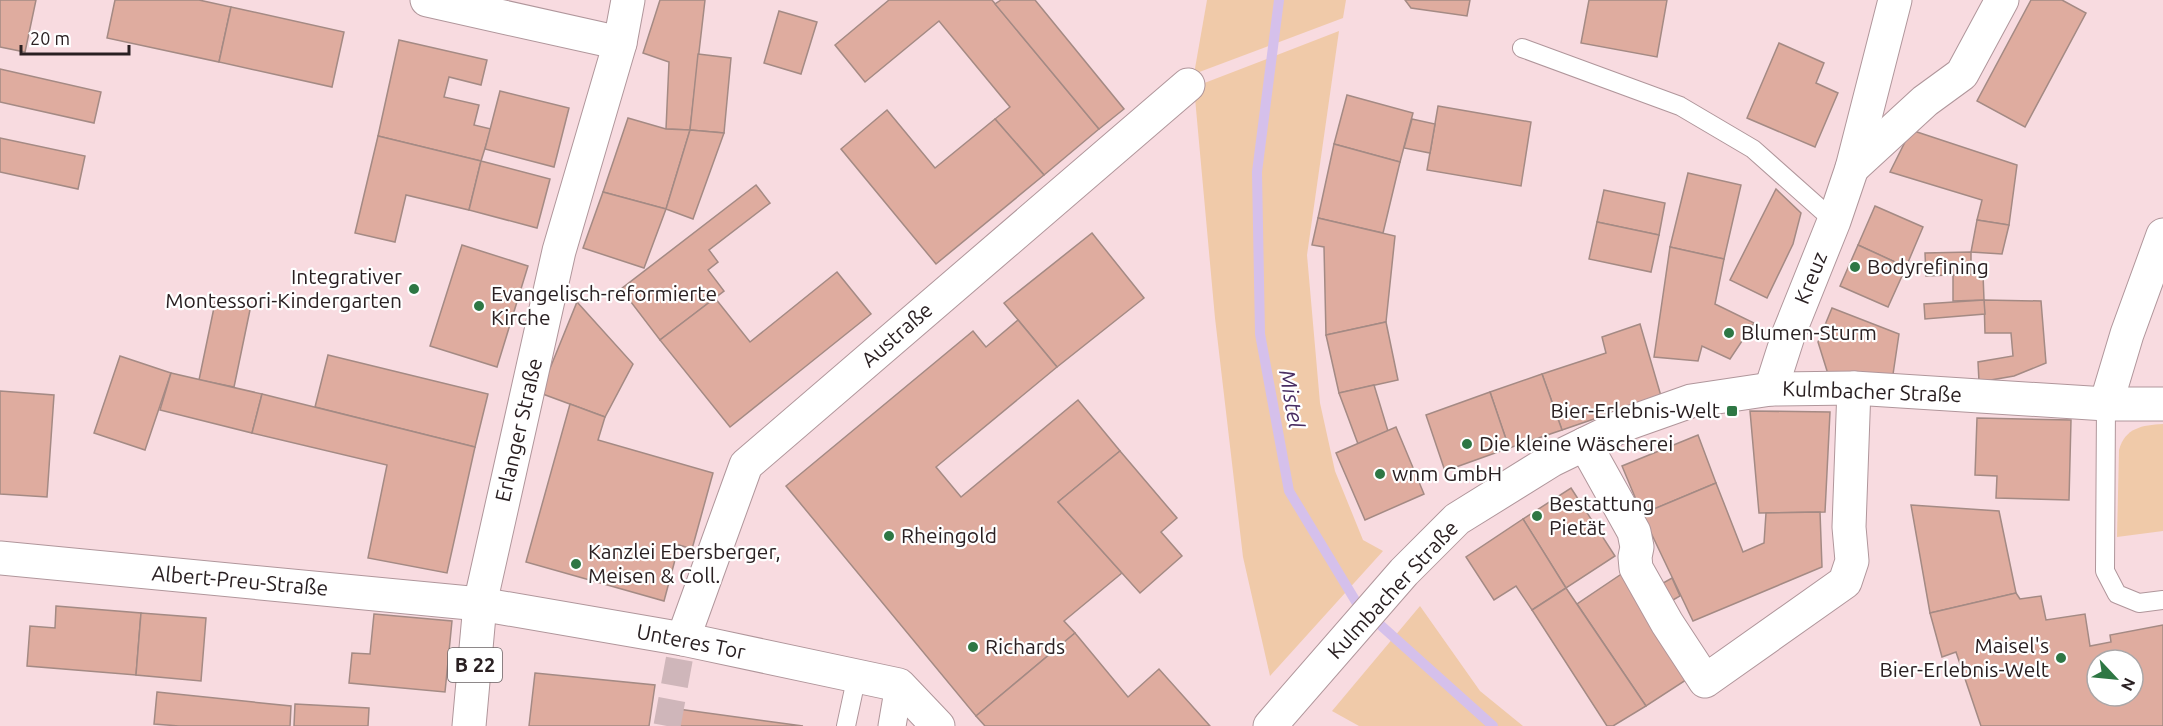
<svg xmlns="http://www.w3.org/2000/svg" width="2163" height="726" font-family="Ubuntu,sans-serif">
<rect width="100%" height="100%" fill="#f8dbe0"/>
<!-- green -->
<g fill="#f0caa9">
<path d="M1207,0H1346L1343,18L1194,74Z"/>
<path d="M1339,31L1307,255L1320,403L1335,471L1363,540L1383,551L1270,676L1243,557L1215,318L1194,87Z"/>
<path d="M2163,424V531L2117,537L2119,450C2125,428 2142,425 2163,424Z"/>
<path d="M1420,606L1480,691L1523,726H1359L1332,711Z"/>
</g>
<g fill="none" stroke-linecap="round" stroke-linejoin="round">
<!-- stream -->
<path stroke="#d5c0eb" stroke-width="10" d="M1279,0L1257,172L1260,334L1289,491L1358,605L1493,726"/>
</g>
<!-- building -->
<g fill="#dfac9f" stroke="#a48a84" stroke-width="1.5" fill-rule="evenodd">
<path d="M0,0H36L25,52L0,47Z"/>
<path d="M115,0H199L231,7L219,62L107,38Z"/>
<path d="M660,0H705L690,130L666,129L669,62L643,53Z"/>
<path d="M889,0H992L1099,129L1044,175L995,119L1010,107L939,21L865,82L835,45Z"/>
<path d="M1001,0H1035L1124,109L1099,129L995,4Z"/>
<path d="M1405,0H1470L1467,16L1411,8Z"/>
<path d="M1589,0H1667L1657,57L1581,43Z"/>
<path d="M2031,0H2062L2086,13L2025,127L1977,101Z"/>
<path d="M231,7L344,32L332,87L219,62Z"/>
<path d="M779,11L817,22L801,74L764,63Z"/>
<path d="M399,40L487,60L481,85L449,77L444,97L479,105L474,125L491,129L481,161L378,136Z"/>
<path d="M1779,43L1824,63L1816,83L1838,93L1815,147L1747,118Z"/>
<path d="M698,54L731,58L724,133L690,130Z"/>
<path d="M0,69L101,92L94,123L0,102Z"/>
<path d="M500,91L569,108L554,167L485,149Z"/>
<path d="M1347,95L1413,113L1400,162L1334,144Z"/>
<path d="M1438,106L1531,122L1521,186L1427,170Z"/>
<path d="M887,110L935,168L995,119L1044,175L936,264L841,149Z"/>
<path d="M628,118L666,129L690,130L666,209L603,192Z"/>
<path d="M1412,119L1435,124L1430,153L1404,148Z"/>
<path d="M690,130L724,133L693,219L666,209Z"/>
<path d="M1911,130L2017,165L2009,225L1977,220L1982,200L1890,172Z"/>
<path d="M378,136L481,161L469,210L406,195L395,242L355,233Z"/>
<path d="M0,138L85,156L78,189L0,172Z"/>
<path d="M1334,144L1400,162L1383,233L1318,218Z"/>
<path d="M481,161L550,179L537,228L469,210Z"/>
<path d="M1688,173L1741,185L1724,259L1670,247Z"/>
<path d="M756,185L770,203L709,250L718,262L708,270L724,291L660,340L621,289Z"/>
<path d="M1776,189L1801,213L1793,244L1767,298L1730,280Z"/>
<path d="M1604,190L1665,203L1659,235L1597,222Z"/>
<path d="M603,192L666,209L644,268L583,248Z"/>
<path d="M1875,206L1923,227L1906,267L1858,245Z"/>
<path d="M1318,218L1395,236L1386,322L1326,335L1324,247L1312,245Z"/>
<path d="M1977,220L2009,225L2002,254L1971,252Z"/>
<path d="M1597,222L1659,235L1651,272L1589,259Z"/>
<path d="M1092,233L1144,298L1057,367L1004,303Z"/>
<path d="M462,245L528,266L497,367L430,346Z"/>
<path d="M1858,245L1906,267L1888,307L1840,286Z"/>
<path d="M1670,247L1724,259L1715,304L1754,323L1730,359L1702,346L1698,361L1654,357Z"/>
<path d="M1971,252V274L1926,276L1925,253Z"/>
<path d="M837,272L871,314L730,427L660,340L715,298L750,342Z"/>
<path d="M1983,274L1984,300L1953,301V275Z"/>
<path d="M216,298L251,305L234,387L199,380Z"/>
<path d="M1984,300L2041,301L2046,363L2014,376L1979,382L1978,362L2013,356L2011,333H1985Z"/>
<path d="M1984,300L1985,314L1925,319L1924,304Z"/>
<path d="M577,302L633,364L605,417L540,393Z"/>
<path d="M1832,308L1899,334L1892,381L1828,374L1818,342Z"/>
<path d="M1018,320L1057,367L936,467L961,497L1078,400L1120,451L1058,502L1122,573L1064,621L1075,633L976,716L786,486L973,331L986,347Z"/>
<path d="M1386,322L1398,380L1339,393L1326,335Z"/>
<path d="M1640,324L1661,396L1562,430L1542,374L1606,353L1602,337Z"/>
<path d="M328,355L488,394L475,447L315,407Z"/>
<path d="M120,356L171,373L145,450L94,433Z"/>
<path d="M171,373L262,394L252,433L160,410Z"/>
<path d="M1542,374L1562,430L1509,448L1490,392Z"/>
<path d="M1374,385L1388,431L1358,444L1339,393Z"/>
<path d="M0,391L54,395L47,497L0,494Z"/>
<path d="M1490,392L1509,448L1445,471L1426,415Z"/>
<path d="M262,394L475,447L447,573L368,558L387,465L252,433Z"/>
<path d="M570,404L605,417L598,440L713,473L692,549L679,545L664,601L526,562Z"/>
<path d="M1750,411L1830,412L1825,512L1759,513Z"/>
<path d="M1977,418L2071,420L2069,500L1996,498L1997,476L1975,475Z"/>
<path d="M1396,427L1424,494L1365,520L1336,453Z"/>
<path d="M1698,435L1716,483L1642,514L1622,466Z"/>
<path d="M1120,451L1177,518L1161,532L1182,556L1140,593L1058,502Z"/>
<path d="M1716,483L1743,552L1764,543L1766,513L1820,512L1822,567L1693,621L1642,514Z"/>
<path d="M1571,488L1615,556L1566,588L1523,519Z"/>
<path d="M1911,505L1999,511L2016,593L1930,613Z"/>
<path d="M1523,519L1566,588L1532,610L1516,586L1494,600L1466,557Z"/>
<path d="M1623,573L1689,678L1646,706L1577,604Z"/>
<path d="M1672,578L1680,596L1649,614L1638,597Z"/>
<path d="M1566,588L1646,706L1613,726H1607L1532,610Z"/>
<path d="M2016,593L2020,599L2041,596L2046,620L2085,614L2090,646L2111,642L2110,635L2163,625V726H1981L1956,652L1942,657L1930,613ZM2097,660H2133V696H2097Z"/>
<path d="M56,606L141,613L136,675L27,666L30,626L55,628Z"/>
<path d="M141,613L206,618L201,681L136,675Z"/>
<path d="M374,614L452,621L445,692L349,683L352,653L370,654Z"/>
<path d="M1075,633L1128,697L1159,669L1210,726H985L976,716Z"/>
<path d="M535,673L655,685L649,726H529Z"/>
<path d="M157,692L291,706L290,726H179L154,724Z"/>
<path d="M295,704L369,708L368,726H294Z"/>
<path d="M678,709L803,726H676Z"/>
</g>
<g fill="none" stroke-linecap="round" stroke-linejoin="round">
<!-- pedestrian-tunnel -->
<path stroke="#cfb6ba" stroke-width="27" stroke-dasharray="27 14" stroke-linecap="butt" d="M667,726L683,639"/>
<defs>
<g id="service">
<path d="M1522,48L1680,106L1753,149L1834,221"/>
<path d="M2106,404L2105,571L2117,594L2139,603L2163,600"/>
<path d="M846,726L857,675"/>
</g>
<path id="pedestrian" d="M892,726L899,685"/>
<g id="minor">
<path d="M427,0L620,43"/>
<path d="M1852,168L1925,101L1962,74L2002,0"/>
<path d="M1771,389L1789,333L1834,221L1852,168L1895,0"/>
<path d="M2106,404L2127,334L2163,235"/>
<path d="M1585,444L1634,532L1637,547L1635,557L1636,568L1667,623L1705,681L1845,582L1852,561L1849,527L1854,388"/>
<path d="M0,558L480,604L683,639L899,685L938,726"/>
<path d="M683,639L746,465L1188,85"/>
<path d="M1270,726L1404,572L1457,519L1552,460L1626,424L1691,401L1771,389L1854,388L2106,404H2163"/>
</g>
<path id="primary" d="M469,726L480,604L559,251L620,43L628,0"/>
</defs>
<!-- service casing -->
<use href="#service" stroke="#b0969b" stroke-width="20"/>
<!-- pedestrian casing -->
<use href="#pedestrian" stroke="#b0969b" stroke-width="29"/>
<!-- minor casing -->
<use href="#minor" stroke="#b0969b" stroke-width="35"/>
<!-- primary casing -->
<use href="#primary" stroke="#b0969b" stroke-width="35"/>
<!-- service -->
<use href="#service" stroke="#fff" stroke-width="18"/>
<!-- pedestrian -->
<use href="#pedestrian" stroke="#fff" stroke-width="27"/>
<!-- minor -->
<use href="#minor" stroke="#fff" stroke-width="33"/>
<!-- primary -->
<use href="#primary" stroke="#fff" stroke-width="33"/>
</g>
<!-- markers -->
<g fill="#2e7744" stroke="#fff" stroke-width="2">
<circle cx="1855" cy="267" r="6"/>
<circle cx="414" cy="289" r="6"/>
<circle cx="479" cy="306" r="6"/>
<circle cx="1729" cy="333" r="6"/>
<rect x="1726" y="405" width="12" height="12" rx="3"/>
<circle cx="1467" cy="444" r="6"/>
<circle cx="1380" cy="474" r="6"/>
<circle cx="1537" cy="516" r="6"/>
<circle cx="889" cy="536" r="6"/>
<circle cx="576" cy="564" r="6"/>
<circle cx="973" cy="647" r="6"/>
<circle cx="2061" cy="658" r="6"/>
</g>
<g text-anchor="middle" stroke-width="4.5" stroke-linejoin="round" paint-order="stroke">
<!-- shield labels -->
<rect fill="#fff" stroke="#6a6364" stroke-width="1.5" x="448" y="648" width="54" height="34" rx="4.5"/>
<g font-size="20" font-weight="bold" fill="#2a2022">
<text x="475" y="672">B 22</text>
</g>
<!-- poi labels -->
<g font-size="21" fill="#2a2022" stroke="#fff" text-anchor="start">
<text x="1867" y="274">Bodyrefining</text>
<text x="402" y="284" text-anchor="end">Integrativer<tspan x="402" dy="24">Montessori-Kindergarten</tspan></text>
<text x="491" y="301">Evangelisch-reformierte<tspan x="491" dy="24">Kirche</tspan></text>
<text x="1741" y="340">Blumen-Sturm</text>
<text x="1720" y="418" text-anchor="end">Bier-Erlebnis-Welt</text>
<text x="1479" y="451">Die kleine Wäscherei</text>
<text x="1392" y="481">wnm GmbH</text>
<text x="1549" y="511">Bestattung<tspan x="1549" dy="24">Pietät</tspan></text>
<text x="901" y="543">Rheingold</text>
<text x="588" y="559">Kanzlei Ebersberger,<tspan x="588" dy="24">Meisen &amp; Coll.</tspan></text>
<text x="2049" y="653" text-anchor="end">Maisel's<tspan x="2049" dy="24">Bier-Erlebnis-Welt</tspan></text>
<text x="985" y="654">Richards</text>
</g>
<!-- street labels -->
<g font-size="21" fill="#2a2022" stroke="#fff">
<text transform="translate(1811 278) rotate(-68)" y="7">Kreuz</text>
<text transform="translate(897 335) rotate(-41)" y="7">Austraße</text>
<text transform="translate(1872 392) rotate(2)" y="7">Kulmbacher Straße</text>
<text transform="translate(519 430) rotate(-77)" y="7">Erlanger Straße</text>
<text transform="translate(240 581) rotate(5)" y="7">Albert-Preu-Straße</text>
<text transform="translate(1393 590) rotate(-47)" y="7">Kulmbacher Straße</text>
<text transform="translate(691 642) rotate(11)" y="7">Unteres Tor</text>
</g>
<!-- water labels -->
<g font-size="22" font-style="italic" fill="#492d62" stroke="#fff">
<text transform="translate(1292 399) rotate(80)" y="8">Mistel</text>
</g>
</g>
<!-- north arrow -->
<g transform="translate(2115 678) rotate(116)"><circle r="28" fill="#ffffff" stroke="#aaa6a7" stroke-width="1.5"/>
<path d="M0-4.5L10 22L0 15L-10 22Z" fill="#2e7744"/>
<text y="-9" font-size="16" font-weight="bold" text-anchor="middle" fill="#2a2022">N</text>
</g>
<!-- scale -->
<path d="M21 45v9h108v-9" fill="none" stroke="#2a2022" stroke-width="3"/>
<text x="30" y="45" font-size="18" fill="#2a2022" stroke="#ffffff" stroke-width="4.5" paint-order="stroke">20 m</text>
</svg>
